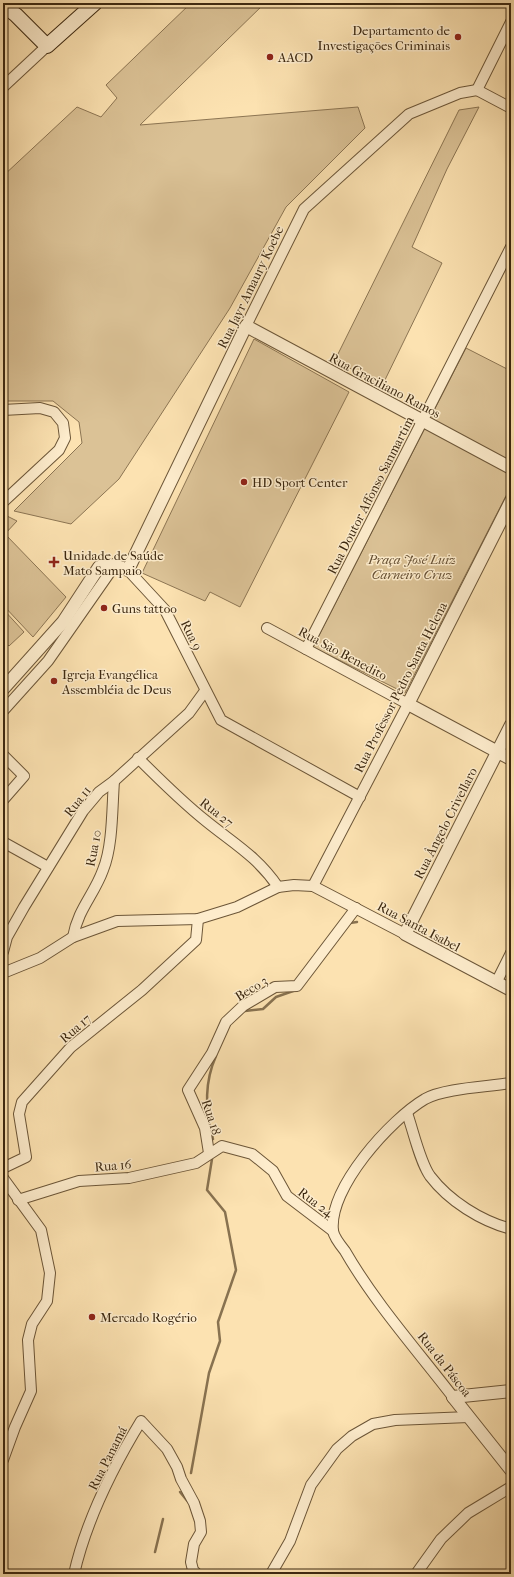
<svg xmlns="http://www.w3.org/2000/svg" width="514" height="1577" font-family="'IM FELL French Canon',serif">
<rect width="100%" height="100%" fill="#fce2b1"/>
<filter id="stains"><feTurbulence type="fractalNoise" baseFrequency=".005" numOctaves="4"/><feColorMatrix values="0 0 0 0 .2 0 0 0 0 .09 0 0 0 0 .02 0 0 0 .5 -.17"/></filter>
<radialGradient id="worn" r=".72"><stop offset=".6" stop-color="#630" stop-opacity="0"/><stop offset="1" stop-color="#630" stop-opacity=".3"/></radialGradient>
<!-- green -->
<g fill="#dbc296" stroke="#8c7553">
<path d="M191,3H265L140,125L358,107L365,128L286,207L230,308L119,479L71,524L14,511L82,443L79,422L53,401H3V176L77,107L101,117L117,98L106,85Z"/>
<path d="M479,107L447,169L412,247L442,263L382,386L335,360L459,110Z"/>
<path d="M254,339L349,392L240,607L210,592L205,601L142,573Z"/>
<path d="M466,348L511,371V486L405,693L313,647Z"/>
<path d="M3,514L17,521L5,534L66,597L33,637L3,605Z"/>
<path d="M3,609L24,632L9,646L3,640Z"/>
</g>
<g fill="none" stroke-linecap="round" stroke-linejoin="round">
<!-- stream -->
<g stroke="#887250" stroke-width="2.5">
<path d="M350,923L357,922"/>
<path d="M245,1011L263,1009L276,997L296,990"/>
<path d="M213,1139C205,1111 204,1083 216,1056"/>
<path d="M191,1473L209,1373L220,1341L218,1322L236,1270L225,1212L207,1190L212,1159"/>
<path d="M180,1492L189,1503"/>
<path d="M155,1552L163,1519"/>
</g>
<defs>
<g id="minor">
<path d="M3,87L47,46"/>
<path d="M477,90L511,22"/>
<path d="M477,90L511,108"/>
<path d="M246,326L304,209L409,114L460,93L477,90"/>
<path d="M3,410L40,408L54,412L63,423L65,438L59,450L3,502"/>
<path d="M128,570L165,610L221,720L360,797"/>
<path d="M267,628L408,704L313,886"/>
<path d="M306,649L511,247"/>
<path d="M3,711L48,661L115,565"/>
<path d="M3,755L24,776L3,800"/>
<path d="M138,758C160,780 182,802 206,821C233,843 258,857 278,887"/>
<path d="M3,842L48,867"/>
<path d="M73,937C78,909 94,895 103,870C113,846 112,807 114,781"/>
<path d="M3,952L7,937L24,907L83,811L99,792L114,781L189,713L205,691"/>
<path d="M3,973L40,958L73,937L117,921L198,919L237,907L278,887L294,885L313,886L405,934"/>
<path d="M496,983L511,953"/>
<path d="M407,1113C413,1130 420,1162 430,1176C449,1201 481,1221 511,1229"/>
<path d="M209,1153L205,1128L188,1090L212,1053L226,1022L243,1006L275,987L297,986L356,908"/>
<path d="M3,1168L26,1157L19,1114L22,1102L71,1047L142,990L196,940L198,919"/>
<path d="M3,1178L41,1230L50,1273L47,1301L32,1324L28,1340L31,1391L15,1427L3,1460"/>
<path d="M18,1200L79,1181L129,1178L196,1163L222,1146L252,1154L273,1171L287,1196L333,1231"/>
<path d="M453,1397C416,1349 375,1303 345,1251C341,1246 334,1237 333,1231C328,1188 391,1119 425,1099C445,1088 488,1087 511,1083"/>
<path d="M74,1574C86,1521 113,1467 141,1421L167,1449L177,1467L181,1479L194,1503L200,1521L201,1532L194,1544L191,1562L193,1570L197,1574"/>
<path d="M271,1574L290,1541L311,1485L337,1449L352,1436L373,1424L395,1420L469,1417"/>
<path d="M416,1574L441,1539L468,1513L511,1487"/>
</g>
<g id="tertiary">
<path d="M511,501L408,704L511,759"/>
<path d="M3,689L63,622L99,567L115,565L128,570L246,326L511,468"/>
<path d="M511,725L405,934L511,990"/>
<path d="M453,1397L511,1470"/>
<path d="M453,1397L511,1391"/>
</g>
<path id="secondary" d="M3,5L16,15L47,46L95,3"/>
</defs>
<!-- minor casing -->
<use href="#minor" stroke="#6c5638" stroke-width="12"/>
<!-- tertiary casing -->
<use href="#tertiary" stroke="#6c5638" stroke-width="14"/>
<!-- secondary casing -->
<use href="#secondary" stroke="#3c2810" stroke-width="16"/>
<!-- minor -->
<use href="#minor" stroke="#fdeccc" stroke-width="10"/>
<!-- tertiary -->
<use href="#tertiary" stroke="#fdeccc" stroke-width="12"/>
<!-- secondary -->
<use href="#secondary" stroke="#fdeccc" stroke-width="14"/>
</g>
<!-- markers -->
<g fill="#8f2418" stroke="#fdeccc" stroke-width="1.5">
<circle cx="458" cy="37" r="4"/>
<circle cx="270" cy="57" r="4"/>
<circle cx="244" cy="482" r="4"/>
<path d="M52 556h4v4h4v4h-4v4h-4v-4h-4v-4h4z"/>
<circle cx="104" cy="608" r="4"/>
<circle cx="54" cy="681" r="4"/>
<circle cx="92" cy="1317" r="4"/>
</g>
<g text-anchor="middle" stroke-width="3" stroke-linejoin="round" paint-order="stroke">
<!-- poi labels -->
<g font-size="13" fill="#3c2810" stroke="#fdeccc" text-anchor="start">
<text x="450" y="35" text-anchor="end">Departamento de<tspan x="450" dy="15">Investigações Criminais</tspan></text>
<text x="278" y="62">AACD</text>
<text x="252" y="487">HD Sport Center</text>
<text x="63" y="560">Unidade de Saúde<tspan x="63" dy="15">Mato Sampaio</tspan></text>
<text x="112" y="613">Guns tattoo</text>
<text x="62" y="679">Igreja Evangélica<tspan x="62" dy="15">Assembléia de Deus</tspan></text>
<text x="100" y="1322">Mercado Rogério</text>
</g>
<!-- street labels -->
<g font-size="13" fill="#3c2810" stroke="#fdeccc">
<text transform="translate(250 287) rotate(-64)" y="5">Rua Jayr Amaury Koebe</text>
<text transform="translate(385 385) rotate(28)" y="5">Rua Graciliano Ramos</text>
<text transform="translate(370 495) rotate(-63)" y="5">Rua Doutor Affonso Sanmartim</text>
<text transform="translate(192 635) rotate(64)" y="5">Rua 9</text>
<text transform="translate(343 653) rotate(28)" y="5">Rua São Benedito</text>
<text transform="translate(400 687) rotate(-63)" y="5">Rua Professor Pedro Santa Helena</text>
<text transform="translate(77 801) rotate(-52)" y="5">Rua 11</text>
<text transform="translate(217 812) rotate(38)" y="5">Rua 27</text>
<text transform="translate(445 823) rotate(-63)" y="5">Rua Ângelo Crivellaro</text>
<text transform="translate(93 848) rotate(-79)" y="5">Rua 10</text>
<text transform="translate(419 926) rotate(28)" y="5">Rua Santa Isabel</text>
<text transform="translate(251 988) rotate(-32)" y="5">Beco 3</text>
<text transform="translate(75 1028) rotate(-41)" y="5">Rua 17</text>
<text transform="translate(212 1117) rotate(72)" y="5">Rua 18</text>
<text transform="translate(113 1165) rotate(-5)" y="5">Rua 16</text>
<text transform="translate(316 1202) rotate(37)" y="5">Rua 24</text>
<text transform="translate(445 1364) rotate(52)" y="5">Rua da Páscoa</text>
<text transform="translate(107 1458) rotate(-63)" y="5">Rua Panamá</text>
</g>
<!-- park labels -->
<g font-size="13" font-style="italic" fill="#644e32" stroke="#fdeccc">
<text x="412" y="564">Praça José Luiz<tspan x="412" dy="15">Carneiro Cruz</tspan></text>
</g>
</g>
<!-- margin -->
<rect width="514" height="1577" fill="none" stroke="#fce2b1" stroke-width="16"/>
<rect x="4" y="4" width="506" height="1569" fill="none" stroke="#3c2810" stroke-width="2"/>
<rect x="8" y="8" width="498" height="1561" fill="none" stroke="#3c2810"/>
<rect width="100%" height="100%" filter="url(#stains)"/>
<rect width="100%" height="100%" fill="url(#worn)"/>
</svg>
